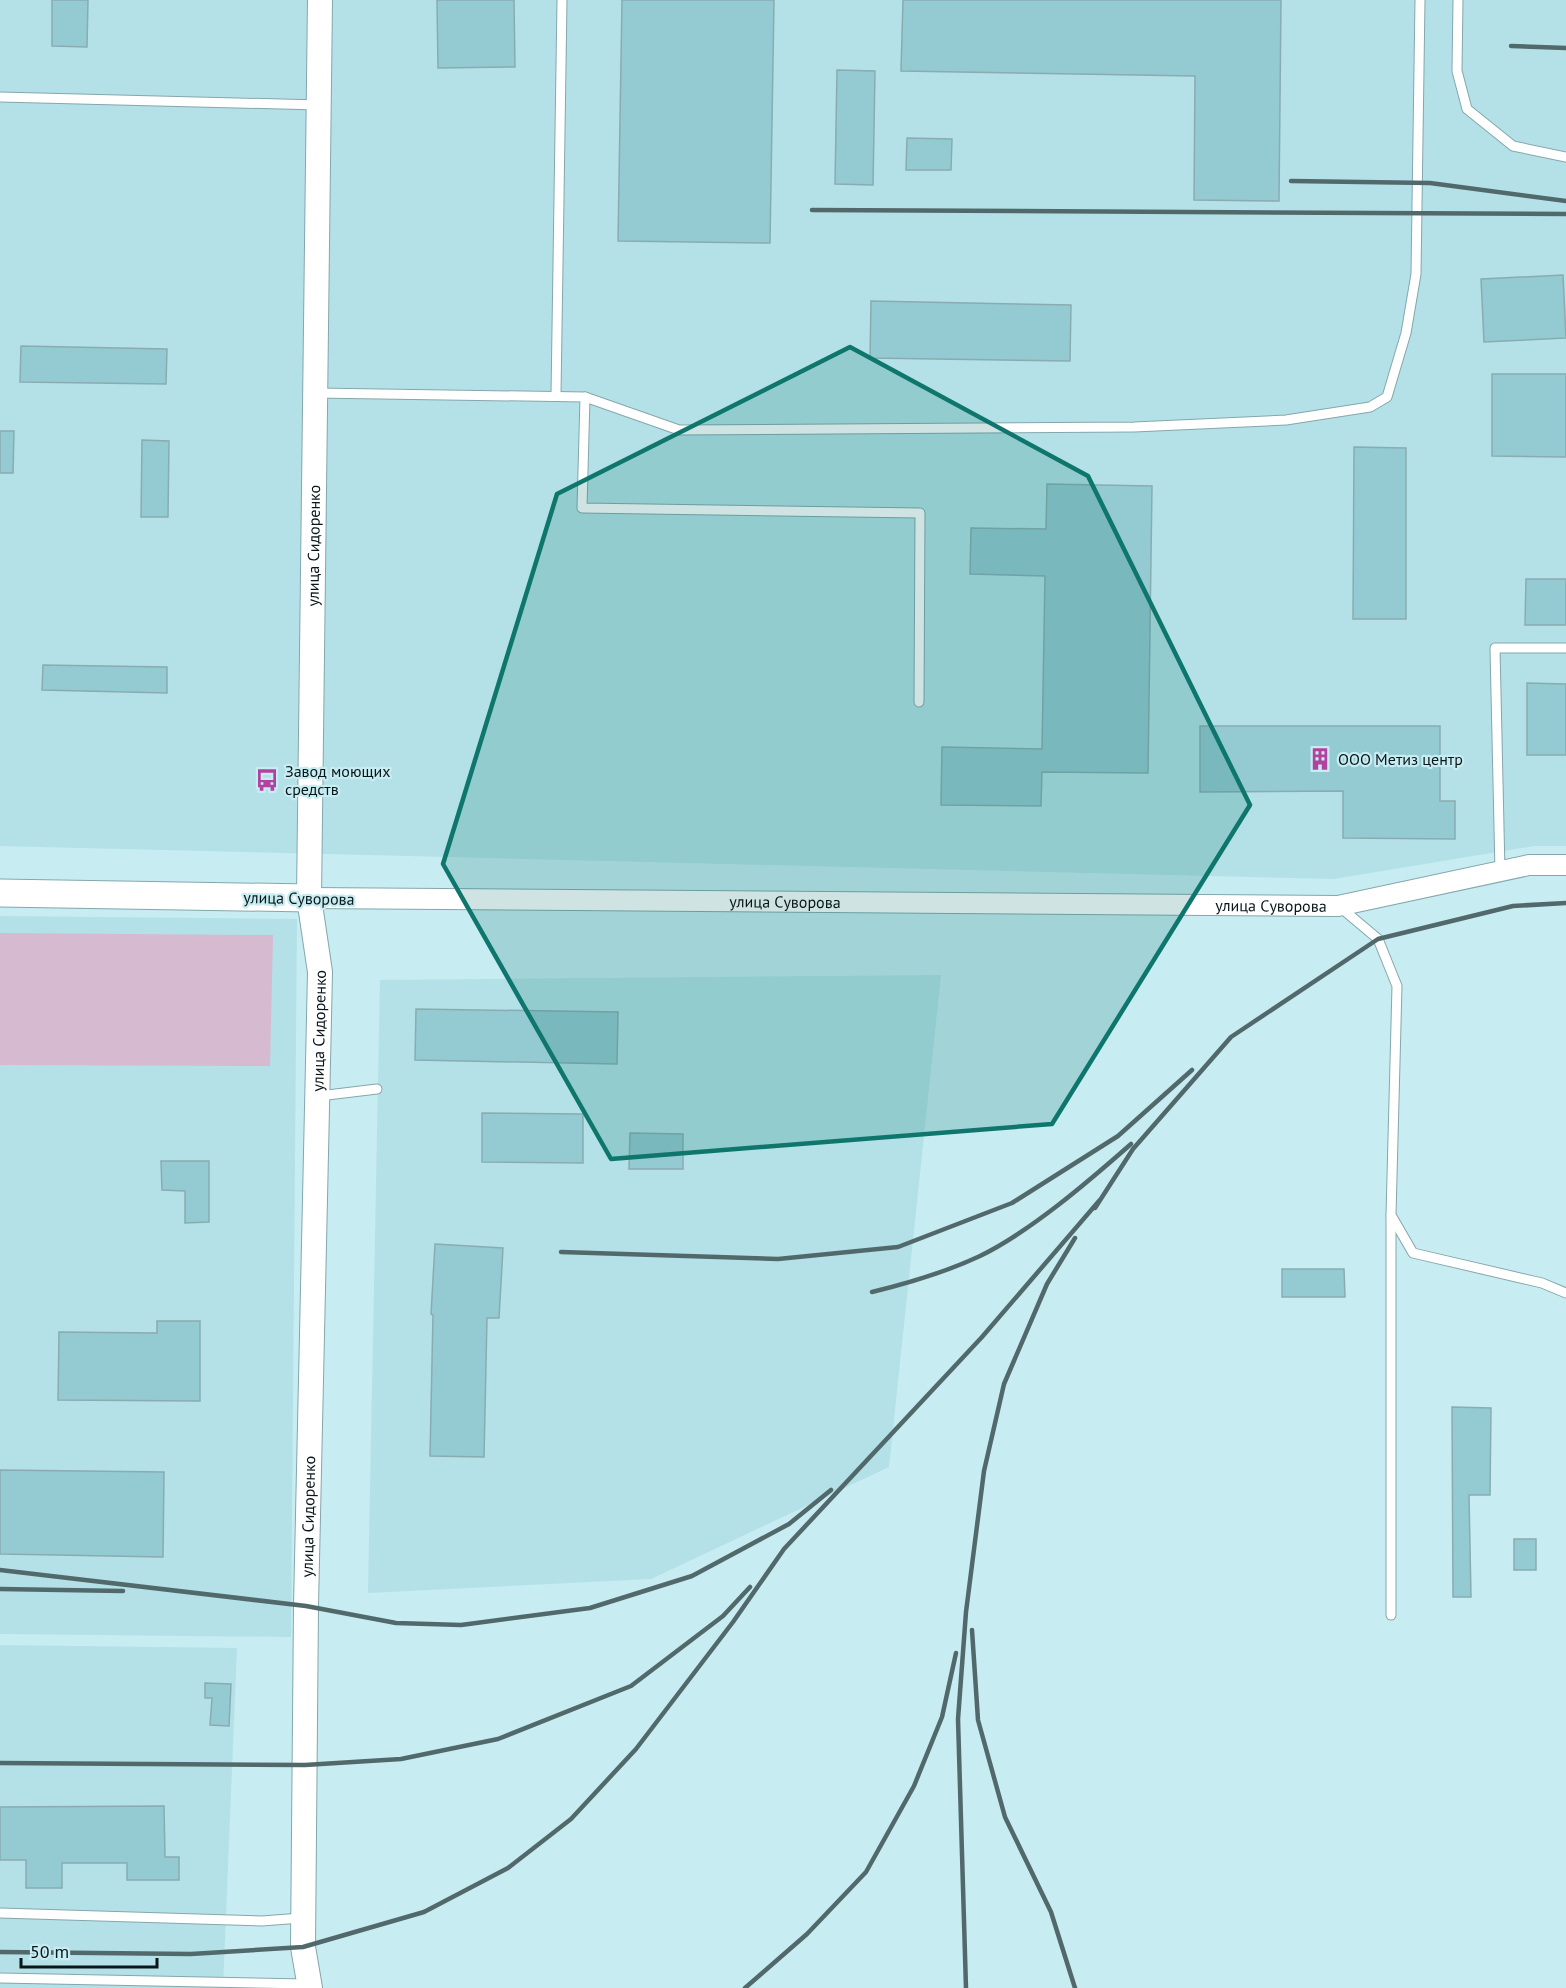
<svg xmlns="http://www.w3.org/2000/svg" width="1566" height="1988" font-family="'PT Sans',sans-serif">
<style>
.built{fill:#b3e1e7}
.green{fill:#d6bacf}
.building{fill:#94cad2;stroke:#89acb1;stroke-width:1.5}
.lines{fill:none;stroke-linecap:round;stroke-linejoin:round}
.service-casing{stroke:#84a7ac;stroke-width:11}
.minor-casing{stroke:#84a7ac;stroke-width:22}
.tertiary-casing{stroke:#84a7ac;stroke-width:26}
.secondary-casing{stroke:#84a7ac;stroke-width:29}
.service{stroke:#fff;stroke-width:9}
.minor{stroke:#fff;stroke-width:20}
.tertiary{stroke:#fff;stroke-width:24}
.secondary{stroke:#fff;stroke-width:27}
.rail{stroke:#52696c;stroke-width:4.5}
.marked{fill:#0f766e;fill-opacity:0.2;stroke:#0f766e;stroke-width:4.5;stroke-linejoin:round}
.labels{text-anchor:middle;stroke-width:4.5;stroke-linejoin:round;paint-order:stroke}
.street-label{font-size:16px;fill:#091719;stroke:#c7ecf2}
.poi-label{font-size:16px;fill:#091719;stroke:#c7ecf2;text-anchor:start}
</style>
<rect width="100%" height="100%" fill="#c7ecf2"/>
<!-- built -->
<g class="built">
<path d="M0,0H1566V846H1534L1334,879L0,846Z"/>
<path d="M0,916L297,919L291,1637L0,1634Z"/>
<path d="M941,975L889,1467L651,1579L368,1593L380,980Z"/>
<path d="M0,1645L237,1648L223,1988H0Z"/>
</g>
<!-- green -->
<path class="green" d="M0,933L273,935L270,1066L0,1065Z"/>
<!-- building -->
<g class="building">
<path d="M52,0H88L87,47L52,46Z"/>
<path d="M437,0H514L515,67L438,68Z"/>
<path d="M622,0H774L770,243L618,241Z"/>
<path d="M903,0H1281L1279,201L1194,200L1195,76L901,71Z"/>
<path d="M837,70L875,71L873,185L835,184Z"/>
<path d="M907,138L952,139L951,170H906Z"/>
<path d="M1563,275L1566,338L1484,342L1481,279Z"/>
<path d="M871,301L1071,305L1070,361L870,358Z"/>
<path d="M21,346L167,349L166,384L20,382Z"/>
<path d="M1492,374H1566V457L1492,456Z"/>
<path d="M0,431H14L13,473H0Z"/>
<path d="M142,440L169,441L168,517H141Z"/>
<path d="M1354,447L1406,448V619H1353Z"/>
<path d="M1047,484L1152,486L1148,773L1042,772L1041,806L941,805L942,747L1042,749L1045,576L970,574L971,528L1046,529Z"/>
<path d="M1526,579H1566V625H1525Z"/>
<path d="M43,665L167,667V693L42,690Z"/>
<path d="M1527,683L1566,684V755H1527Z"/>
<path d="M1200,726H1440V801H1455V839L1343,838V791L1200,792Z"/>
<path d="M416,1009L618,1012L617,1064L415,1060Z"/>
<path d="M482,1113L583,1114V1163L482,1162Z"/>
<path d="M630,1133L683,1134V1169H629Z"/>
<path d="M161,1161H209V1222L185,1223V1191L162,1190Z"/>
<path d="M435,1244L503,1248L499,1318H487L484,1457L430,1456L433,1315L431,1314Z"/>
<path d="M1282,1269H1344L1345,1297H1282Z"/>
<path d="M157,1321H200V1401L58,1400L59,1332L157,1333Z"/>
<path d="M1452,1407L1491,1408L1490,1495H1469L1471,1597H1453Z"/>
<path d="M0,1470L164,1472L163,1557L0,1554Z"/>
<rect x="1514" y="1539" width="22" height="31"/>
<path d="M205,1683L231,1684L229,1726L210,1725L212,1698H205Z"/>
<path d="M164,1806L165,1857H179V1880H127V1863H62V1888H26V1860H0V1807Z"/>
</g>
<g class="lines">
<!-- service casing -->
<g class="service-casing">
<g id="service">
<path d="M1458,0L1457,71L1467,109L1513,146L1566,157"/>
<path d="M0,97L319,105"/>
<path d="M316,393L585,397L582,508L920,513L919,702"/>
<path d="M556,395L562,0"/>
<path d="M585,397L679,430L1134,427L1286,420L1370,407L1387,397L1406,333L1416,274L1420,0"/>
<path d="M1500,872L1495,648H1566"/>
<path d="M1340,907L1378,939L1397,986L1391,1215L1413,1253L1542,1283L1566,1293"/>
<path d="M319,1096L377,1089"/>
<path d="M1391,1216V1615"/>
<path d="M0,1913L262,1921L301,1918"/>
<path d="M0,1978L307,1984"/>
</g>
</g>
<!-- minor casing -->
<g class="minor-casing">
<g id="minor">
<path id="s1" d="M309,898L1338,906L1529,865H1566"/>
</g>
</g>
<!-- tertiary casing -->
<g class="tertiary-casing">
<g id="tertiary">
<path id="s2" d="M310,1988L303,1947L306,1606L320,972L309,898L320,0"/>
</g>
</g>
<!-- secondary casing -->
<g class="secondary-casing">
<path id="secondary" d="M0,893L309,898"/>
</g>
<!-- service -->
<use href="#service" class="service"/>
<!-- minor -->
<use href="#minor" class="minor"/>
<!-- tertiary -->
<use href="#tertiary" class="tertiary"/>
<!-- secondary -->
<use href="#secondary" class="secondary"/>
<!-- rail -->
<g class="rail">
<path d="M1511,46L1566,48"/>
<path d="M1291,181L1430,183L1566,201"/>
<path d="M812,210L1566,214"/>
<path d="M1095,1208L1133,1149L1231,1037L1378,939L1513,906L1566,903"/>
<path d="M561,1252L778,1259L898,1247L1012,1203L1118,1136L1192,1070"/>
<path d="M872,1292C909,1283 946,1272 980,1256C1031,1231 1089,1181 1131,1144"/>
<path d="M0,1570L306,1606L396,1623L461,1625L590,1608L692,1576L789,1524L831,1490"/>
<path d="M0,1589L123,1591"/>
<path d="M972,1630L978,1720L1005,1817L1051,1912L1075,1988"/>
<path d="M0,1763L305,1765L401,1759L498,1739L631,1686L723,1616L750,1587"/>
<path d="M0,1952L191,1954L303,1947L424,1912L508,1868L571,1819L636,1749L733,1622L784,1549L982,1337L1099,1201"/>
<path d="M745,1988L807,1934L866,1872L914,1786L942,1717L956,1653"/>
<path d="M966,1988L958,1719L966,1612L984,1471L1004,1384L1047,1284L1075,1238"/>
</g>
</g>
<!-- marked area -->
<path class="marked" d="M850,347L1088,476L1250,805L1052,1124L611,1159L443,864L557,494Z"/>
<!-- icons -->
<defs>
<g id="building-bare" transform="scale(1.8)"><path d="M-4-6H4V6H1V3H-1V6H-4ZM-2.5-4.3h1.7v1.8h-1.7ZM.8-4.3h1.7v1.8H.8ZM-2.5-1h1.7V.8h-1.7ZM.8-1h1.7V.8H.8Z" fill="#b2429f" stroke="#c7ecf2" stroke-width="2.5" paint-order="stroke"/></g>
<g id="bus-bare" transform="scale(1.8)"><path d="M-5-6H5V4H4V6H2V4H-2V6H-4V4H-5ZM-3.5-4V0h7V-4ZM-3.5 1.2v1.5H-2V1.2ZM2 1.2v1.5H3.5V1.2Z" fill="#b2429f" stroke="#c7ecf2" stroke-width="2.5" paint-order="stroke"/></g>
</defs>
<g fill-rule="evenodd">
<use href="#building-bare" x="1320" y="759"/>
<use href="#bus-bare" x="267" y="780"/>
</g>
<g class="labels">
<!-- street labels -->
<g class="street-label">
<text dy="6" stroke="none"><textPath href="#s2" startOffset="1444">улица Сидоренко</textPath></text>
<text transform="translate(299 898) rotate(1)" y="6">улица Суворова</text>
<text dy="6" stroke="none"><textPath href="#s1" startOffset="476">улица Суворова</textPath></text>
<text dy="6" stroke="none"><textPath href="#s1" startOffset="962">улица Суворова</textPath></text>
<text dy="6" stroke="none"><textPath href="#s2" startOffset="958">улица Сидоренко</textPath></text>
<text dy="6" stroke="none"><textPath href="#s2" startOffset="472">улица Сидоренко</textPath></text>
</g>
<!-- poi labels -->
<g class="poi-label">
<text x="1338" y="765">ООО Метиз центр</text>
<text x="285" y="777">Завод моющих<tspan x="285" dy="18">средств</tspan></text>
</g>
</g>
<!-- scale -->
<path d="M21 1958v9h136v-9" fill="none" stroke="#091719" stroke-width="3"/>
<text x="30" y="1958" font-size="18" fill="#091719" stroke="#c7ecf2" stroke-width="4.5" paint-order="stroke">50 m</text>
</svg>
